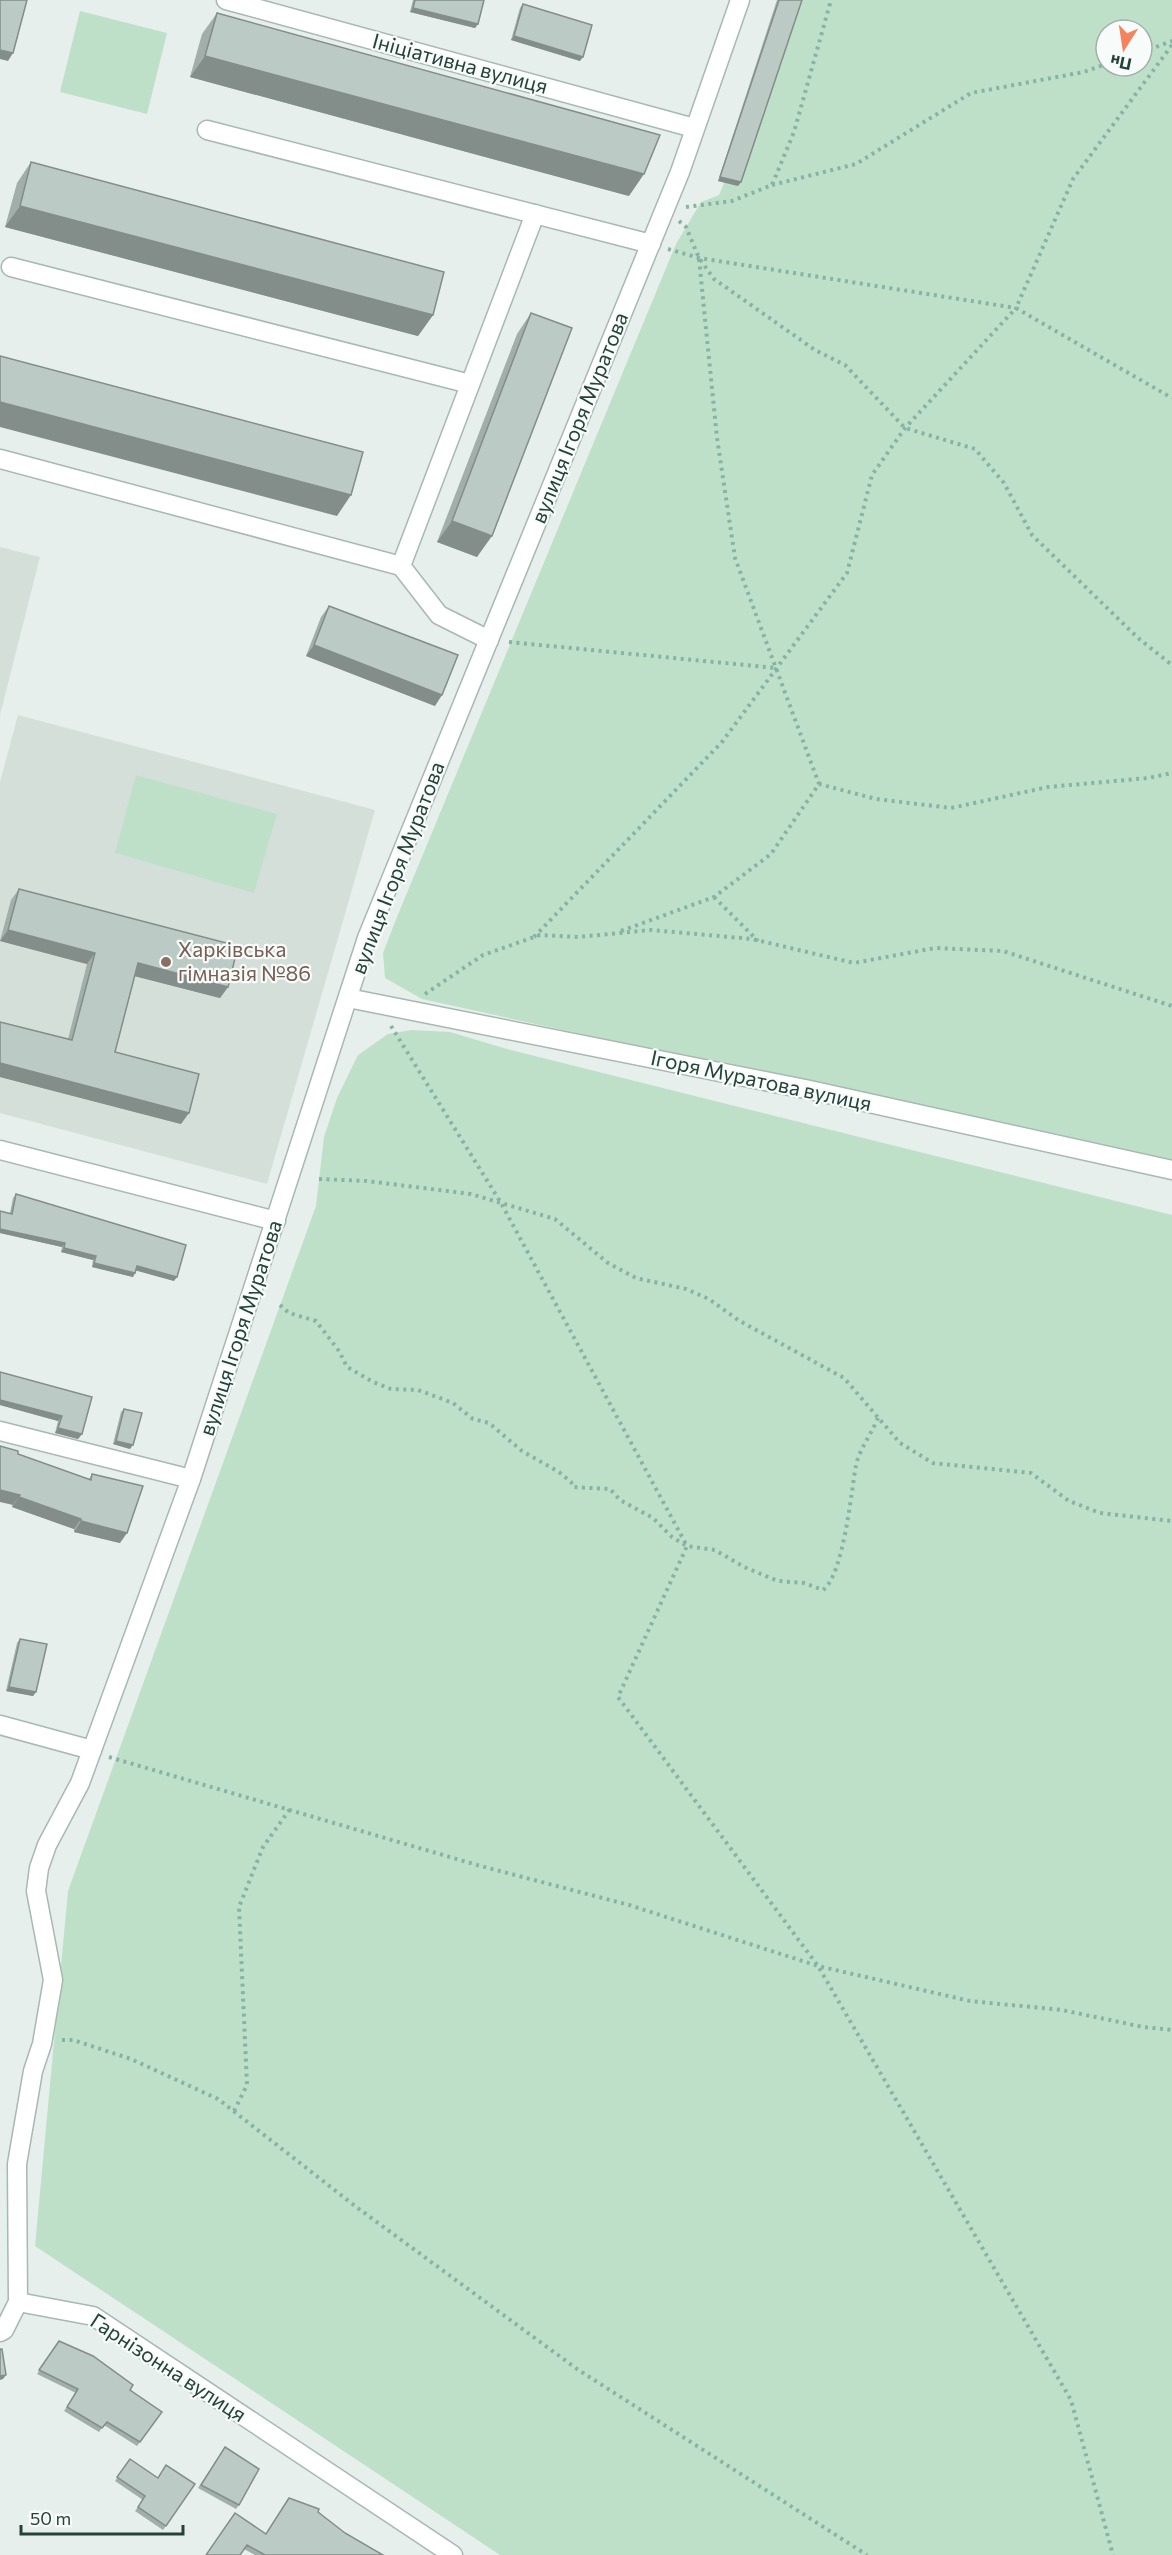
<svg xmlns="http://www.w3.org/2000/svg" width="1172" height="2555" font-family="Commissioner,sans-serif">
<style>
.built{fill:#d4dfda}
.green{fill:#bfe0c8;fill-rule:evenodd}
.lines{fill:none;stroke-linecap:round;stroke-linejoin:round}
.minor-casing{stroke:#a8b8b2;stroke-width:21}
.path{stroke:#86b3a5;stroke-width:4;stroke-dasharray:3 4.5;stroke-linecap:butt}
.minor{stroke:#fff;stroke-width:18}
.wall{fill:#a1aea9}
.shaded-wall{fill:#838d89}
.building{fill:#bbcac4;stroke:#838d89;stroke-width:1.5}
.education-dot{fill:#8d6e63;stroke:#f7fbf9;stroke-width:2}
.labels{text-anchor:middle;stroke-width:4.5;stroke-linejoin:round;paint-order:stroke}
.street-label{font-size:21px;fill:#24423a;stroke:#f7fbf9}
.education-label{font-size:21px;fill:#785e54;stroke:#f7fbf9;text-anchor:start}
</style>
<rect width="100%" height="100%" fill="#e6efeb"/>
<!-- built -->
<g class="built">
<path d="M0,547L40,557L0,715Z"/>
<path d="M18,715L375,810L267,1184L0,1113V782Z"/>
</g>
<!-- green -->
<g class="green">
<path d="M800,0H1172V1164L422,999L385,978L383,953L397,917L676,244L701,202L719,195ZM1106,30H1142V66H1106Z"/>
<path d="M80,11L167,33L147,114L60,92Z"/>
<path d="M136,775L277,814L254,893L115,853Z"/>
<path d="M412,1030L450,1032L507,1049L1172,1215V2555H500L35,2246L68,1891L316,1206L324,1137L337,1098L358,1055L388,1034Z"/>
</g>
<g class="lines">
<!-- minor casing -->
<g class="minor-casing">
<g id="minor">
<path d="M226,0L694,128"/>
<path d="M207,130L651,244"/>
<path d="M11,267L470,384"/>
<path d="M0,459L401,566"/>
<path d="M489,640L439,615L401,566L535,214"/>
<path d="M348,998L810,1090L1172,1170"/>
<path d="M0,1150L276,1221"/>
<path d="M0,1431L191,1479"/>
<path d="M0,1725L92,1750"/>
<path d="M18,2302L93,2316L453,2555"/>
<path d="M0,2332L4,2330L18,2302L17,2164L33,2071L42,2044L53,1980L36,1891L39,1868L47,1845L80,1783L191,1479L367,938L680,172L740,0"/>
</g>
</g>
<!-- path -->
<g class="path">
<path d="M1172,45L1073,179L1016,308L1172,398"/>
<path d="M1142,52L1172,41"/>
<path d="M772,185L856,164L971,93L1084,72L1106,64"/>
<path d="M686,207L732,201L772,185L794,132L831,0"/>
<path d="M679,221L686,227L699,258L714,279L815,350L845,365L905,428L975,449L1004,483L1032,535L1138,638L1172,665"/>
<path d="M668,249L699,258L1016,308"/>
<path d="M699,259L717,438L735,558L819,784"/>
<path d="M509,642L776,668"/>
<path d="M714,897L758,941"/>
<path d="M621,931L714,897L771,854L819,784L876,799L951,808L1048,787L1148,778L1172,773"/>
<path d="M534,937L722,742L847,573L872,475L905,428L1016,308"/>
<path d="M425,994L483,955L540,935L578,937L651,930L752,939L854,963L935,948L1003,951L1172,1006"/>
<path d="M391,1026L501,1203L687,1546L618,1697L818,1966L1071,2400L1113,2555"/>
<path d="M319,1179L367,1181L471,1194L555,1219L608,1263L636,1278L686,1289L709,1299L738,1320L844,1378L900,1443L933,1463L1031,1473L1069,1501L1100,1513L1172,1521"/>
<path d="M280,1305L289,1313L316,1321L339,1351L347,1367L373,1382L391,1389L418,1390L453,1403L473,1419L489,1423L522,1451L559,1472L571,1482L573,1487L610,1489L620,1500L653,1518L672,1537L687,1546L715,1550L744,1567L778,1581L804,1583L823,1590C844,1574 851,1492 856,1465C860,1448 872,1433 878,1418"/>
<path d="M109,1757L477,1865L629,1905L818,1966L970,2001L1062,2010L1143,2027L1172,2030"/>
<path d="M62,2040H73L131,2059L218,2099L355,2206L577,2369L867,2555"/>
<path d="M234,2111L247,2085L239,1907L263,1847L290,1809"/>
</g>
<!-- minor -->
<use href="#minor" class="minor"/>
</g>
<!-- wall -->
<g class="wall">
<path d="M413,0H484L478,24L475,28L410,12Z"/>
<path d="M777,0H802L741,182L738,186L718,181Z"/>
<path d="M523,4L580,61L511,40L520,8Z"/>
<path d="M217,13L629,196L190,77L202,34Z"/>
<path d="M31,162L433,315L418,336L5,227L17,183Z"/>
<path d="M531,313L477,557L437,542L517,334Z"/>
<path d="M329,606L435,706L306,656L321,617Z"/>
<path d="M19,889L228,987L220,998L135,976L115,1052L181,1124L0,1077V1022L68,1039L87,964L0,941L11,900Z"/>
<path d="M16,1194L174,1281L136,1270L133,1277L92,1267L93,1260L61,1252L62,1247L0,1233V1211L10,1213L13,1198Z"/>
<path d="M92,1397L82,1434L78,1439L55,1433L58,1421L0,1405Z"/>
<path d="M124,1409L130,1449L113,1444L121,1412Z"/>
<path d="M18,1454L89,1479L92,1474L120,1543L74,1532V1529L12,1507Z"/>
<path d="M20,1639L36,1692L33,1696L6,1691L17,1643Z"/>
<path d="M59,2341L162,2412L137,2446L104,2425L99,2432L64,2411L76,2393L37,2374Z"/>
<path d="M225,2447L239,2505L236,2509L198,2488Z"/>
<path d="M130,2459L158,2478L195,2484L163,2530L135,2511L143,2500L115,2481Z"/>
<path d="M318,2512L345,2533L383,2555H255L244,2549L206,2555L266,2534Z"/>
</g>
<!-- shaded-wall -->
<g class="shaded-wall">
<path d="M413,8L478,24L475,28L410,12Z"/>
<path d="M514,36L583,57L580,61L511,40Z"/>
<path d="M0,50L13,53L8,61L0,59Z"/>
<path d="M205,56L644,174L629,196L190,77Z"/>
<path d="M720,177L741,182L738,186L718,181Z"/>
<path d="M20,206L433,315L418,336L5,227Z"/>
<path d="M0,402L351,495L337,516L0,427Z"/>
<path d="M452,521L492,536L477,557L437,542Z"/>
<path d="M314,645L442,695L435,706L306,656Z"/>
<path d="M8,930L95,953L87,964L0,941Z"/>
<path d="M138,963L228,987L220,998L130,975Z"/>
<path d="M0,1063L189,1113L181,1124L0,1077Z"/>
<path d="M0,1229L65,1243L62,1247L0,1233Z"/>
<path d="M64,1248L96,1256L93,1260L61,1252Z"/>
<path d="M94,1263L135,1273L133,1277L92,1267Z"/>
<path d="M137,1266L177,1277L174,1281L134,1270Z"/>
<path d="M0,1400L62,1416L58,1421L0,1405Z"/>
<path d="M58,1428L82,1434L78,1439L55,1433Z"/>
<path d="M116,1441L133,1445L130,1449L113,1444Z"/>
<path d="M0,1490L20,1495L13,1505L0,1502Z"/>
<path d="M19,1497L81,1519L74,1529L12,1507Z"/>
<path d="M81,1521L127,1533L120,1543L74,1532Z"/>
<path d="M9,1687L36,1692L33,1696L6,1691Z"/>
<path d="M6,2375L3,2379L0,2380V2376Z"/>
</g>
<!-- building -->
<g class="building">
<path d="M0,0H27L13,53L0,50Z"/>
<path d="M415,0H484L478,24L413,8Z"/>
<path d="M779,0H802L741,182L720,177Z"/>
<path d="M523,4L592,25L583,57L514,36Z"/>
<path d="M217,13L660,135L644,174L205,56Z"/>
<path d="M31,162L444,272L433,315L20,206Z"/>
<path d="M531,313L572,328L492,536L452,521Z"/>
<path d="M0,356L363,452L351,495L0,402Z"/>
<path d="M329,606L458,655L442,695L314,645Z"/>
<path d="M19,889L238,946L228,987L138,963L115,1052L199,1074L189,1113L0,1063V1022L72,1040L95,953L8,930Z"/>
<path d="M16,1194L186,1245L177,1277L137,1266L135,1273L94,1263L96,1256L64,1248L65,1243L0,1229V1211L12,1214Z"/>
<path d="M0,1372L92,1397L82,1434L58,1428L62,1416L0,1400Z"/>
<path d="M124,1409L142,1413L133,1445L116,1441Z"/>
<path d="M0,1446L18,1451V1454L91,1480L92,1474L143,1486L127,1533L81,1521V1519L19,1497L20,1495L0,1490Z"/>
<path d="M20,1639L47,1644L36,1692L9,1687Z"/>
<path d="M59,2341L93,2356L133,2385L130,2390L162,2412L140,2442L107,2422L102,2428L67,2407L78,2389L39,2370Z"/>
<path d="M0,2349H2L6,2375L0,2376Z"/>
<path d="M225,2447L259,2469L239,2505L201,2485Z"/>
<path d="M130,2459L158,2478L166,2465L195,2484L166,2526L138,2507L145,2496L117,2477Z"/>
<path d="M289,2498L319,2509L318,2512L345,2533L383,2555H265L247,2545L240,2555H206L235,2513L266,2534Z"/>
</g>
<!-- markers -->
<circle class="education-dot" cx="166" cy="962" r="6"/>
<g class="labels">
<!-- street labels -->
<g class="street-label">
<text transform="translate(460 64) rotate(15)" y="7">Ініціативна вулиця</text>
<text transform="translate(580 418) rotate(-68)" y="7">вулиця Ігоря Муратова</text>
<text transform="translate(398 868) rotate(-69)" y="7">вулиця Ігоря Муратова</text>
<text transform="translate(761 1081) rotate(12)" y="7">Ігоря Муратова вулиця</text>
<text transform="translate(241 1328) rotate(-72)" y="7">вулиця Ігоря Муратова</text>
<text transform="translate(168 2368) rotate(33)" y="7">Гарнізонна вулиця</text>
</g>
<!-- education labels -->
<g class="education-label">
<text x="178" y="957">Харківська<tspan x="178" dy="24">гімназія №86</tspan></text>
</g>
</g>
<!-- north arrow -->
<g transform="translate(1124 48) rotate(192)"><circle r="28" fill="#f7fbf9" stroke="#a3b1ad" stroke-width="1.5"/>
<path d="M0-4.5L10 22L0 15L-10 22Z" fill="#f4845f"/>
<text y="-9" font-size="16" font-weight="bold" text-anchor="middle" fill="#24423a">Пн</text>
</g>
<!-- scale -->
<path d="M21 2525v9h162v-9" fill="none" stroke="#24423a" stroke-width="3"/>
<text x="30" y="2525" font-size="18" fill="#24423a" stroke="#f7fbf9" stroke-width="4.5" paint-order="stroke">50 m</text>
</svg>
